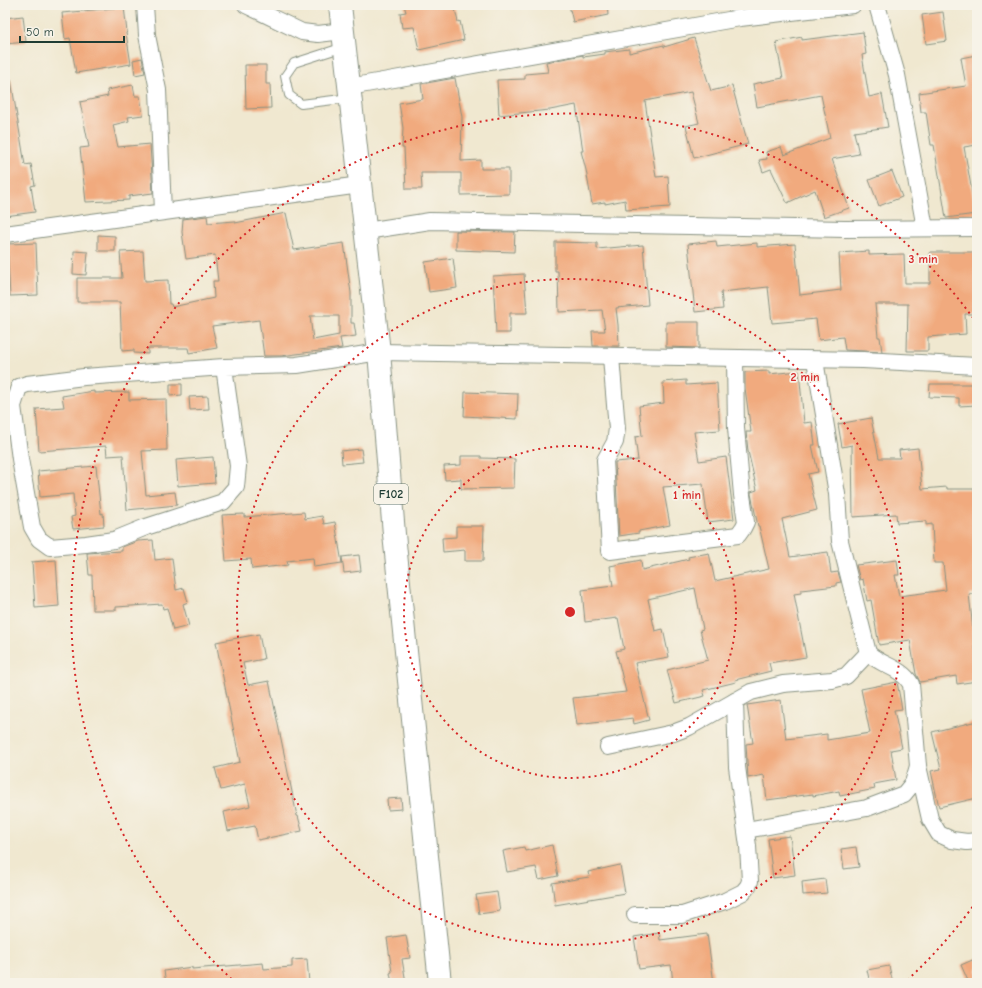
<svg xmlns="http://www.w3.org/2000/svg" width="982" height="988" font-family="'Comic Neue',sans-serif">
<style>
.building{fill:#f1aa7e;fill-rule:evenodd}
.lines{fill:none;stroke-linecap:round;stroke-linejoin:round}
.service-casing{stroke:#889282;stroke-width:10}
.minor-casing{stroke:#889282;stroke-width:18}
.primary-casing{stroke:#889282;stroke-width:24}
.service{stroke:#fff;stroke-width:8}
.minor{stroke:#fff;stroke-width:16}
.primary{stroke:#fff;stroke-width:22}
.ring{fill:none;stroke:#d62828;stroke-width:2;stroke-dasharray:2 4}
.labels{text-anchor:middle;stroke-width:3.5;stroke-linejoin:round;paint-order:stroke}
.shield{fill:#f7f3e8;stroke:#60746a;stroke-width:1}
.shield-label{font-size:12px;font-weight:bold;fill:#1f3d34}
.centre{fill:#d62828;stroke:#f7f3e8;stroke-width:2}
.ring-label{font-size:12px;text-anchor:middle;font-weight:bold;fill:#d62828;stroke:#f7f3e8;stroke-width:3.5;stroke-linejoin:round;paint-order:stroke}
</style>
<rect width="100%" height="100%" fill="#f7f3e8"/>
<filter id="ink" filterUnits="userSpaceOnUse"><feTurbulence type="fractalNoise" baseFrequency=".025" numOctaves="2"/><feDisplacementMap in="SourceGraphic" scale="8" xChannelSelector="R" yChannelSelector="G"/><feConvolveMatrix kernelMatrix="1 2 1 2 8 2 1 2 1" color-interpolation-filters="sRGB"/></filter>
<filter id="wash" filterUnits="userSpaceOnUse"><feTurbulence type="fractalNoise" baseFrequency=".012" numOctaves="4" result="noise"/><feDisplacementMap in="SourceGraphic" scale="16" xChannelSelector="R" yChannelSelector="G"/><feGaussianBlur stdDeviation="0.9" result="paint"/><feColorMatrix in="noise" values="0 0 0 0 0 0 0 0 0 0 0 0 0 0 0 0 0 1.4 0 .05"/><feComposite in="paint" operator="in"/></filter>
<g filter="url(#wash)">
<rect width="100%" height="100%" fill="#f0e8d0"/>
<g id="blocks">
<!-- building -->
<g class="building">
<path d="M404,5H454L458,22L460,21L464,40L419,50L414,27L402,28L400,13L406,12Z"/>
<path d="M569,5H607L608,15L573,22Z"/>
<path d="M124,7L127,32L126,33L131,64L76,73L70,38L65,39L62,13Z"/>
<path d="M943,12L947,41L926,44L922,15Z"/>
<path d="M23,16L26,42L5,44V18Z"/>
<path d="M863,32L866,54L862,55L869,97L882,94L888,127L854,132L859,154L832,159L849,208L824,217L815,190L787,203L771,169L763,172L759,160L767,159L766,152L781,147L784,155L830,138L821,95L757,107L753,84L783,78L776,42L802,37V40Z"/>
<path d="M694,38L711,91L732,86L748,144L694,158L686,126L699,123L691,92L645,101L656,177L668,176L670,207L626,210L625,200L605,204V202L592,204L586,170L581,151H583L576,105L550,110L499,115L497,80L525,79V74L548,72L546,62L583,55V57L605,54V52L629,49V53L664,45V47Z"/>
<path d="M976,55L977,62V145L964,147L976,214L946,218L934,145H931L926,112H921L919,93L966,86L961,58Z"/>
<path d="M142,58L145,73L135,75L133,60Z"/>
<path d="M245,65H266V84H270L271,108L246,109Z"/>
<path d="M455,78L462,117L461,161L481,160V169H509V194L461,195V173H421L422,189H406L404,148H402L403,128L399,103L423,99L421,84Z"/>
<path d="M11,80L25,165L31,164L35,185L31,186L35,212L5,216V81Z"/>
<path d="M133,85L135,96H140L143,115L128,117L129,121L113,125L118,147L150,144L153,193L129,196V200L86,202L80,148L89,147L80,102L108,96L107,90Z"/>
<path d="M892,171L902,197L879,206L869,180Z"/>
<path d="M286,213L294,250L344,243L351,293V323H354L356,336L340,338L342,348L281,356H264L259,320L212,326L217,348L189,353L188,348H148V354L134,353V350L122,351L120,302H77V278H122L120,252L143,251L145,281L168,280L169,304H171L172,307L214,298L213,281H218L215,255L186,259L182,232L183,219L207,216L208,223L235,221V223ZM310,316H339V335L313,340Z"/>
<path d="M456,231L515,232L514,252L456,250Z"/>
<path d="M98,235L115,236V251H98Z"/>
<path d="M716,241L717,247L757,243V247L795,244L800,295L841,290L839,253L869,251V255L904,254L905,283H930V252H977V314H965L966,334L928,337V351H907L908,304H875L878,337H880L882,352L845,350L843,337L819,340L816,319L772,323L768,287L721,292L723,309L695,312L688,244Z"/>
<path d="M555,242L597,243V249L643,245L648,305L616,308L618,325L619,346H593L592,331H605L602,310L559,312L558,271H555Z"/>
<path d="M36,243L38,295L10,296L7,244Z"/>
<path d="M74,251L88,252L86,275L73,274Z"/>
<path d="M453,258L457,288L429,292L425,262Z"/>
<path d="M524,274L527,313H510V333H496L493,276Z"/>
<path d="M666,322H699V348L666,347Z"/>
<path d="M769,371V374L799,371L804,423L812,422L815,445H812L818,472L808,474L817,510L782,519L790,557L828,552L831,573L838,572L841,582L836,583V586L801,590V593L794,594L806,657L769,663L771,671L735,680L736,682L703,690L705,696L676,703L667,670L708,660L700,630L703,629L695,588L648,599L655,631L663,629L669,657L635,663L649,720L634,724L633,718L577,725L573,698L626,692L616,651L624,649L618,618L585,622L582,590L613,586L610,566L641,560L642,570L689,559L688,557L709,553L715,581L769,569L759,526H758L751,494V492L757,490L748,451L746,432H751L745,388V372Z"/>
<path d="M686,380V385L717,383L720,430L694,432L699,461L726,457L734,519L708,522L703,484L663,487L670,525L639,531V533L619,536L615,462L638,460L635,437L642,436L639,406L664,403L663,382Z"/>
<path d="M170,384H182V395L170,396Z"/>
<path d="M930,384H977V405L959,406V398L929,397Z"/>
<path d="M94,391V393L129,392V400L166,399L167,450L142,451L146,495L175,492L177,505L127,510L123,455L107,456L106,446L39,451L36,409L64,407L62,396Z"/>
<path d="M465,392L518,394L517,419L464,416Z"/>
<path d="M208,396L209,409L190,410L189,397Z"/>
<path d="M871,418L879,458H900L899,450L918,448L922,489L947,487V489H977V593L969,594L977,664V681L957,684L956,676L920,682L916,674L910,640L879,645L871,600L867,601L863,579L860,580L856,565L897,560L899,575H895L899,596L946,590L943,563H934L932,524L926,525V521L897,523L896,514L853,517L852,445L842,447L838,424Z"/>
<path d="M361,449L363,462L342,464L341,451Z"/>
<path d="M461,456H481V458L515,459L514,488L461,489V479L445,480L444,466L461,465Z"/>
<path d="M213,457L215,483L178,486L176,460Z"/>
<path d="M96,466L101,514L103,513L104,526L73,529L71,517L75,516L73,494L40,497L38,471Z"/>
<path d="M304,512L305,519L322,516L324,524L335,522L342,563L314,567L313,558L287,561L288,565L252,569L251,559L226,561L222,515L244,514V517Z"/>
<path d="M456,526H484L483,561H465V550L443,552L442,538L456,537Z"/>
<path d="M153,540L155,560L172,558L176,590L184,588L188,602L183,604L189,626L173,630L167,608L163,609L162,604L116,607V610H93L92,575H89L87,553L122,551V547L138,541Z"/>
<path d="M359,555L361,571L344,573L342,557Z"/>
<path d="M56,560L59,606L35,608L32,562Z"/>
<path d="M259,634L264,659L243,663L248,685L269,681L297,816H298L302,831L258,840L255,826L228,831L224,812L250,806L245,784L221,790L215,768L240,762L216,642Z"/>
<path d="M897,682L902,709L894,710L902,748L891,750L896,780L874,784L875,789L840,796L839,791L813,796V794L767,800L764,775L748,778L746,744L753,743L747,705L781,700L786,739L827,734V740L870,733L861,689Z"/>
<path d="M977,721V798L939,807L931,771L941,769L932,732Z"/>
<path d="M401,798L402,809L388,810L387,799Z"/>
<path d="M790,836L795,875L773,878L768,839Z"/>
<path d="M552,845L558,876L539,880L536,867L507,872L503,851L524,847L525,851Z"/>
<path d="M856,847L859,867L844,869L841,849Z"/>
<path d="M620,865L625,893L555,905L552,883L589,877L588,872Z"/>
<path d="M825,879L827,893L803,895L802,882Z"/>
<path d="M497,892L500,911L479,914L476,895Z"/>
<path d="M659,933L660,940L707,934L714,983H673L671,965L639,969L634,937Z"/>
<path d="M406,935L410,958L402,959L406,983H392L390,973L392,972L387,938Z"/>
<path d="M977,958V983H969L961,965Z"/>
<path d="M307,959L309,983H166L164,971L192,967V969L263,963L264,969L292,967V960Z"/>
<path d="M889,966L893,983H870L867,970Z"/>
</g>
</g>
</g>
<g filter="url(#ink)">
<use href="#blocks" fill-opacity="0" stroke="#889282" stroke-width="1"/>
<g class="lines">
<!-- service casing -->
<g class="service-casing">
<path id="service" d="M344,47L294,63L285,76L289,95L301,104L350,98"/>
</g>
<!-- minor casing -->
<g class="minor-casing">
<g id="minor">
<path d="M145,5L147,35L158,90L163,212"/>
<path d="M246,5L302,32L318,34L343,31"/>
<path d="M877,5L897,75L925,228"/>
<path d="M349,87L740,18L853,5"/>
<path d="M366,231L430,221L845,229L977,228"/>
<path d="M5,234L360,185"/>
<path d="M611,357L617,429L615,442L605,460L610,551L738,535L743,528L746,522L742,495L736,428L735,359"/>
<path d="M815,360L837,494L840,541L868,653C882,666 901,667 911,684L918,766L930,819L939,834L952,840L967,842L977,841"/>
<path d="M224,367L238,466L236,487L223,502L146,527L114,540L86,544L50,547L39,539L32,527L20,459L13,406L19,387L27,384L84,377L224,367L297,365L379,352L863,360L977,366"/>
<path d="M608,747L673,733L689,727L751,692L783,684L832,680L846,676L868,653"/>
<path d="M746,830L867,808L904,794L913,783L918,766"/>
<path d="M635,915H682L725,901L743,892L748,886L750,881L748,846L737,767L735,701"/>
</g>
</g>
<!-- primary casing -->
<g class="primary-casing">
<path id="primary" d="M340,5L379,352L394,534L440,983"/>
</g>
<!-- service -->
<use href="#service" class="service"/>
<!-- minor -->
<use href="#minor" class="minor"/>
<!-- primary -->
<use href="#primary" class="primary"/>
</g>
</g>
<!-- distance rings -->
<g class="ring">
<circle cx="570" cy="612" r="166"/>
<circle cx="570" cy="612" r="333"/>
<path d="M976 902A499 499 0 0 1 904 983M236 983A499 499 0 1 1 976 322"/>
</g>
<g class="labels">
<!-- shield labels -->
<rect class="shield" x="374" y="484" width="34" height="20" rx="3"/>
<g class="shield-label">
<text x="391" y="498">F102</text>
</g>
</g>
<circle cx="570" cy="612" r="6" class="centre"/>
<g class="ring-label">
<text x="923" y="263">3 min</text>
<text x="805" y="381">2 min</text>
<text x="687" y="499">1 min</text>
</g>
<!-- margin -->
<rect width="982" height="988" fill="none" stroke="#f7f3e8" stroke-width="20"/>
<!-- scale -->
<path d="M20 36v6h104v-6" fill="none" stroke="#1f3d34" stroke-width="2"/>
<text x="26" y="36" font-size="12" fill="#1f3d34" stroke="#f7f3e8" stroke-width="3" paint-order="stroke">50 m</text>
</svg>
